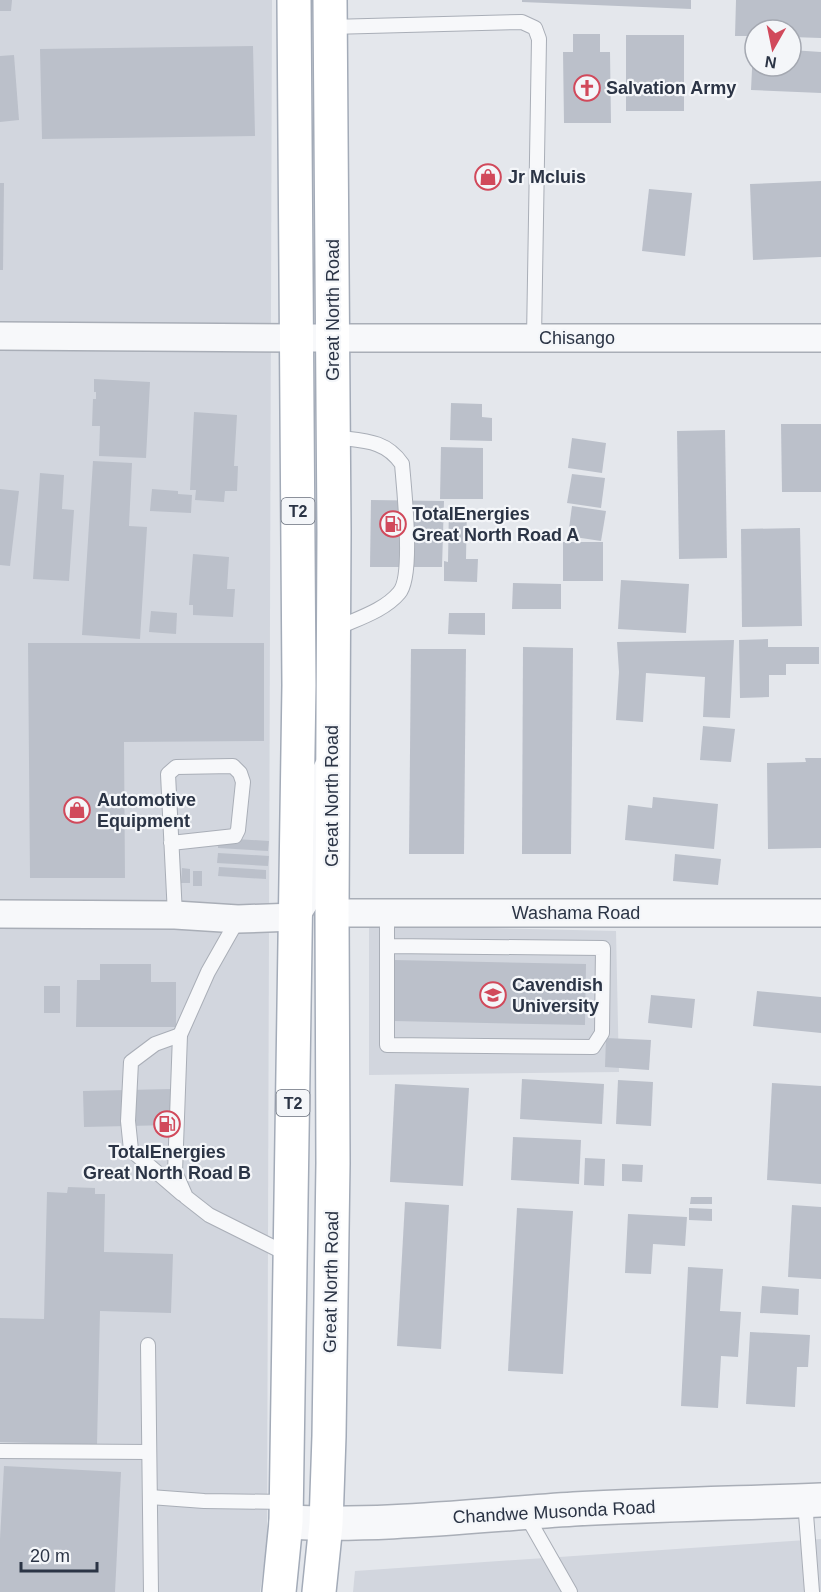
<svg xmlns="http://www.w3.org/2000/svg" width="821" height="1592" font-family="Arial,sans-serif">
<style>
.built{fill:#d2d6de}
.building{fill:#bbc0ca}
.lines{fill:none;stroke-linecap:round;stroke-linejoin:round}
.service-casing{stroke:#a9aeb7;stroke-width:16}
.minor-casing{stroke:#a9aeb7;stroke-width:30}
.tertiary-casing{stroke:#a9aeb7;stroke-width:36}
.primary-casing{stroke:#a3abb8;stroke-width:36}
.service{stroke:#f7f8fa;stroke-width:14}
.minor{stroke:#f7f8fa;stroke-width:27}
.tertiary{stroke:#f7f8fa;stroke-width:33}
.primary{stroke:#fff;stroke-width:33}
.labels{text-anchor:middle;stroke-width:4.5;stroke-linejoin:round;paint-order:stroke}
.shield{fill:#f4f6f9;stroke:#676e7b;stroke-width:1.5}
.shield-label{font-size:16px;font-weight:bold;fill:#2b3445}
.poi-label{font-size:18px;font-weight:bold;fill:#2b3445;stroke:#f4f6f9;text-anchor:start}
.street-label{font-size:18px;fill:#2b3445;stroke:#f4f6f9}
</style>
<rect width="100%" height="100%" fill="#e4e7ec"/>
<!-- built -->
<g class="built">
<path d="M0,0H272L267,1546L260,1592H0Z"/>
<path d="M369,925L616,931L619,1072L369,1075Z"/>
<path d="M821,1539V1592H353L355,1571Z"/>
</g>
<!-- building -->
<g class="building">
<path d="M0,0H12L11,11H0Z"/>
<path d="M522,0H691V9L522,2Z"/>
<path d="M736,0H821V38L791,37V30H755V36H735Z"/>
<path d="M573,34H600V52H610L611,123H564L563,52H573Z"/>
<rect x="626" y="35" width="58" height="76"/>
<path d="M253,46L255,136L42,139L40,49Z"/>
<path d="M753,49H755V66H791V50L821,52V93L751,90Z"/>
<path d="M14,55L19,120L0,122V56Z"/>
<path d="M821,181V257L753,260L750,184Z"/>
<path d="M0,183H4L3,270H0Z"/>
<path d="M649,189L692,193L685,256L642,251Z"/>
<path d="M94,379L150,382L146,458L99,456L100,426H92L93,399H96V392H94Z"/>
<path d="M451,403L482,404V417L492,418V441L450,440Z"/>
<path d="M194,412L237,415L234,466H238L237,491H225L224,502L195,500L196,490H190Z"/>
<path d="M781,424H821V492H782Z"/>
<path d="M725,430L727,558L679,559L677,431Z"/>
<path d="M572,438L606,443L602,473L568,468Z"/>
<path d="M441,447L483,448V499H440Z"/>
<path d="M93,461L132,463L129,526L147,527L140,639L82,635Z"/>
<path d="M40,473L64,475L62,509L74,510L69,581L33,579Z"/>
<path d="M572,474L605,478L601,508L567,503Z"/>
<path d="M0,489L19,491L10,566L0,565Z"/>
<path d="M152,489L178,491V494L192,495L191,513L150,511Z"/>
<path d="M371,500L444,501L442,567H370Z"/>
<path d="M449,506H467L466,559H478L477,582L444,581V561L448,562Z"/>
<path d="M572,506L606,511L601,541L568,536Z"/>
<path d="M800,528L802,626L742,627L741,529Z"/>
<rect x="563" y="542" width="40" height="39"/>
<path d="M193,554L229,557L227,589H235L233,617L193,615V605H189Z"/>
<path d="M621,580L689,584L686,633L618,629Z"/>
<path d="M513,583L561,584V609H512Z"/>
<path d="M151,611L177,613L176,634L149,632Z"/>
<path d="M449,613H485V635L448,634Z"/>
<path d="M768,639V647H819V664H786V675H769V697L740,698L739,640Z"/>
<path d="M734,640L730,718L703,717L705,677L646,673L643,722L616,720L619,672L617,642Z"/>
<path d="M28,643H264V741L124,742L125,878H30Z"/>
<path d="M523,647L573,648L571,854H522Z"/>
<path d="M411,649H466L464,854H409Z"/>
<path d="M703,726L735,729L731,762L700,760Z"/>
<path d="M805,758H821V848L768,849L767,763L806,762Z"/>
<path d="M653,797L718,804L714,849L625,840L628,805L652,808Z"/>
<path d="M218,838L269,841L268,851L218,848Z"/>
<path d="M218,853L269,856L268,866L217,863Z"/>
<path d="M675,854L721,859L718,885L673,881Z"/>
<path d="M219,867L266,870V879L218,876Z"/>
<path d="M182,868L190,869V883H181Z"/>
<rect x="193" y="871" width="9" height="15"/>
<path d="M394,960L586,964L585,1025L393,1021Z"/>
<path d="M100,964H151V982H176V1027H76L77,980H100Z"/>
<rect x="44" y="986" width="16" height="27"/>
<path d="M757,991L821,997V1033L753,1026Z"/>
<path d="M651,995L695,999L692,1028L648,1023Z"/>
<path d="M606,1038L651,1040L649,1070L605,1067Z"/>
<path d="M522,1079L604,1084L602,1124L520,1119Z"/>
<path d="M618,1080L653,1082L651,1126L616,1124Z"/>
<path d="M772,1083L821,1086V1184L767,1180Z"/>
<path d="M395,1084L469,1088L463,1186L390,1182Z"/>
<path d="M172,1089V1125L84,1127L83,1091Z"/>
<path d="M513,1137L581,1140L579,1184L511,1180Z"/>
<path d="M585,1158L605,1159L604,1186L584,1185Z"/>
<path d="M622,1164L643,1165L642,1182L622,1181Z"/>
<path d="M68,1187L95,1188V1194H105L104,1252L173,1254L171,1313L100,1311L97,1445L0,1442V1318L44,1319L47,1192L67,1193Z"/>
<path d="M691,1197H712V1204H690Z"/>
<path d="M405,1202L449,1205L441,1349L397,1346Z"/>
<path d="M792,1205L821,1207V1279L788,1277Z"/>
<path d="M517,1208L573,1211L563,1374L508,1371Z"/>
<path d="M689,1208L712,1209V1221L689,1220Z"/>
<path d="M628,1214L687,1217L685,1246L653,1244L651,1274L625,1273Z"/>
<path d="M688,1267L723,1269L720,1311L741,1312L738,1357L721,1356L718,1408L681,1406Z"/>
<path d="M762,1286L799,1289L798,1315L760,1313Z"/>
<path d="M750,1332L810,1335L808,1367H797L795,1407L746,1404Z"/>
<path d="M4,1466L121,1472L115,1592H0V1539Z"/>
</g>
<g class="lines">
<!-- service casing -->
<g class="service-casing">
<g id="service">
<path d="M330,27L522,22L535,28L539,39L534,338"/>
<path d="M334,437C362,441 385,439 402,464C404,489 414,577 399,593C384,611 356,619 335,629"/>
<path d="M171,843L235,836L238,830L243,782L240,773L233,766L176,767L168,774L175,915"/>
<path d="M387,913V1045L593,1047L602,1033L603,948L387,946"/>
<path d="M238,919L208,972L180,1035L175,1172L186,1197L209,1215L289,1255"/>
<path d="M180,1035L155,1044L131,1062L128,1121L131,1150L182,1194"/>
<path d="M148,1345L151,1592"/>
<path d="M0,1451L149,1452"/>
<path d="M150,1497L204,1501L287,1502"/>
<path d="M805,1501L812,1592"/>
<path d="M525,1513L570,1592"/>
</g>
</g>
<!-- minor casing -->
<g class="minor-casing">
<g id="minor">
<path d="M0,336L296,338H821"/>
<path d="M332,913H821"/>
<path d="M0,914L175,915L238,919L295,917L310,893L316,804L321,782L328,767"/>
</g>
</g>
<!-- tertiary casing -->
<g class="tertiary-casing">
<path id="tertiary" d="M286,1522C382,1527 479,1515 574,1509C656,1505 739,1503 821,1500"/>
</g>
<!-- primary casing -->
<g class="primary-casing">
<g id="primary">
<path d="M279,1592L286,1522L299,685L294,0"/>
<path d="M319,1592L326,1524L329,1436L333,1163L332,913L334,532L330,0"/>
</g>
</g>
<!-- service -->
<use href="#service" class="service"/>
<!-- minor -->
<use href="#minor" class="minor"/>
<!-- tertiary -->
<use href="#tertiary" class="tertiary"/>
<!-- primary -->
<use href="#primary" class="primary"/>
</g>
<!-- icons -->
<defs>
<g id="church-ring" transform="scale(1.35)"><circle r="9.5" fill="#f4f6f9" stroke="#d1495b" stroke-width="1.5"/><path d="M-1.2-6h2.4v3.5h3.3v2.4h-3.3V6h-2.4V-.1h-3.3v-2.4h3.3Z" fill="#d1495b"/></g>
<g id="shop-ring" transform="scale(1.35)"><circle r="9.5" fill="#f4f6f9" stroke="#d1495b" stroke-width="1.5"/><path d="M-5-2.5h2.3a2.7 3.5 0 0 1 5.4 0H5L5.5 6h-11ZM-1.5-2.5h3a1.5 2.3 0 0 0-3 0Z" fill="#d1495b"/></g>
<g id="fuel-ring" transform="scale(1.35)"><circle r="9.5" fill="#f4f6f9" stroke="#d1495b" stroke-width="1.5"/><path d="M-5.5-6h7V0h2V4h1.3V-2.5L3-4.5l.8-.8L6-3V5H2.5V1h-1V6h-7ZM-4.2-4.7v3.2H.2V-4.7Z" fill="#d1495b"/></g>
<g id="university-ring" transform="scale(1.35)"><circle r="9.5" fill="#f4f6f9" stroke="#d1495b" stroke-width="1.5"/><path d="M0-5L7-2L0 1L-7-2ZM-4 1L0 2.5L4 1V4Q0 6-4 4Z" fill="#d1495b"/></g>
</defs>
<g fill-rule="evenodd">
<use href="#church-ring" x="587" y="88"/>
<use href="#shop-ring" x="488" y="177"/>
<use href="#fuel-ring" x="393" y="524"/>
<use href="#shop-ring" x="77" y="810"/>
<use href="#university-ring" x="493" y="995"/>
<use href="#fuel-ring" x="167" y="1124"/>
</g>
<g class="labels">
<!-- shield labels -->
<g class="shield">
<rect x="281.5" y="498" width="33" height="26" rx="4.5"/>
<rect x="276.5" y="1090" width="33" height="26" rx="4.5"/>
</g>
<g class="shield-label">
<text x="298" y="517">T2</text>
<text x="293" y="1109">T2</text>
</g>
<!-- poi labels -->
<g class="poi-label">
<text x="606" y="94">Salvation Army</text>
<text x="508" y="183">Jr Mcluis</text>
<text x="412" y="520">TotalEnergies<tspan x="412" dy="21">Great North Road A</tspan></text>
<text x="97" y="806">Automotive<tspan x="97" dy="21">Equipment</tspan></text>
<text x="512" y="991">Cavendish<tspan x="512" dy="21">University</tspan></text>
<text x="167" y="1158" text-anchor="middle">TotalEnergies<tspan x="167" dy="21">Great North Road B</tspan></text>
</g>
<!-- street labels -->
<g class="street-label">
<text transform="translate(333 310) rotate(-90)" y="6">Great North Road</text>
<text x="577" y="344">Chisango</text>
<text transform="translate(332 796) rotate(-90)" y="6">Great North Road</text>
<text x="576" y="919">Washama Road</text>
<text transform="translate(331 1282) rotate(-89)" y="6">Great North Road</text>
<text transform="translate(554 1512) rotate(-3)" y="6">Chandwe Musonda Road</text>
</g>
</g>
<!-- north arrow -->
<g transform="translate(773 48) rotate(189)"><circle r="28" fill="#f4f6f9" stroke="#a4a8b1" stroke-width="1.5"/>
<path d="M0-4.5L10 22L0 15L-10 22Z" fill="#d1495b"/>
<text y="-9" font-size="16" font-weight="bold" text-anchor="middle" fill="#2b3445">N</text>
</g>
<!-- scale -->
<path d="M21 1562v9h76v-9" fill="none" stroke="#2b3445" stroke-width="3"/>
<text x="30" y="1562" font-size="18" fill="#2b3445" stroke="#f4f6f9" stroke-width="4.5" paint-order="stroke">20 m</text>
</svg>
